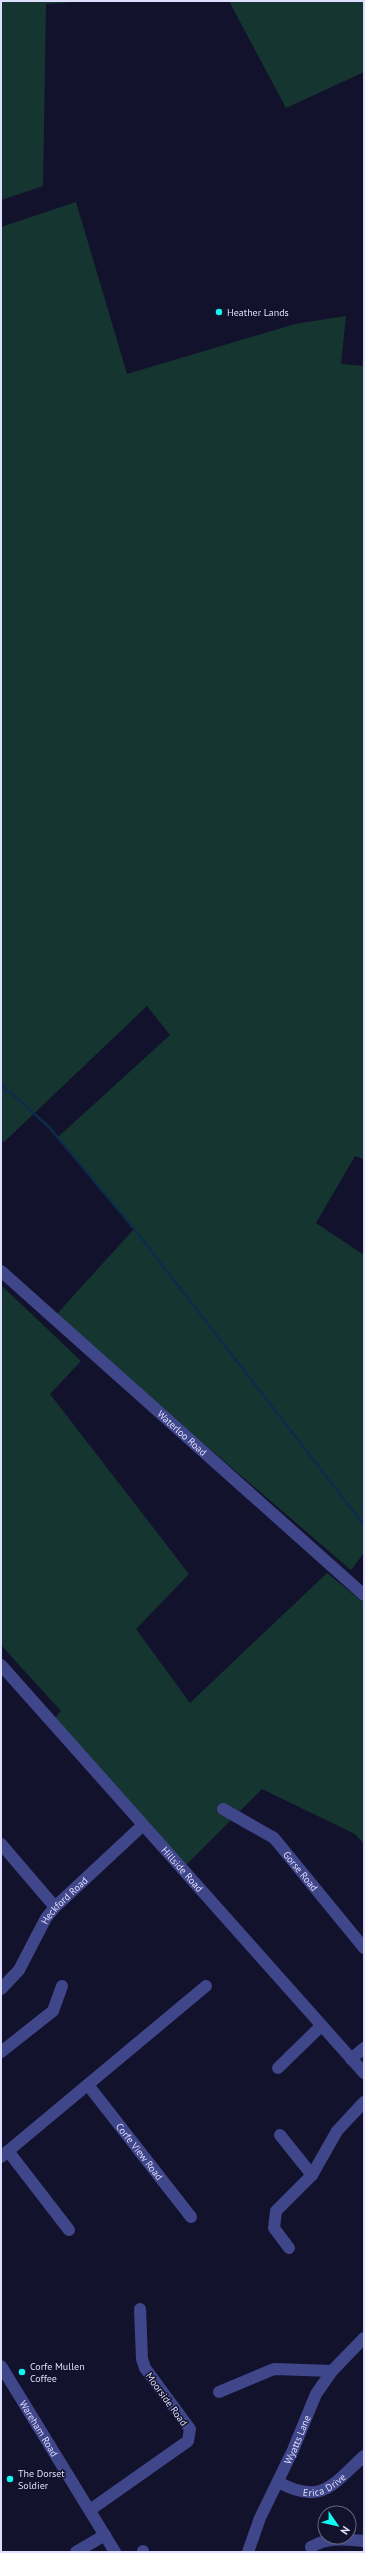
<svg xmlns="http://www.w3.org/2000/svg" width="365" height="2553" font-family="'PT Sans',sans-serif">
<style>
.green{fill:#153630}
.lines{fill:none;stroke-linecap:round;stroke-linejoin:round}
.stream{stroke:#0d2c4b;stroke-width:2.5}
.minor{stroke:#3f468a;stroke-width:12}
.poi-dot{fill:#10f9f0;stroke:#13122c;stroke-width:1.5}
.labels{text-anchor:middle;stroke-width:3;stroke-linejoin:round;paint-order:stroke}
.poi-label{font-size:10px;fill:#dedffe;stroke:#13122c;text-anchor:start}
.street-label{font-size:10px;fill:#dedffe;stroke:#13122c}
</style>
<rect width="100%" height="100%" fill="#13122c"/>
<!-- green -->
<g class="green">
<path d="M1,1H86L46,4L43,186L1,200Z"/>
<path d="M229,1H364V72L286,108Z"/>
<path d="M76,202L127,374L295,324L346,316L341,364L364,366V1159L355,1156L316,1223L364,1255V1553L351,1570L55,1316L134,1229L58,1137L170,1035L147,1006L4,1142L1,1140V227Z"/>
<path d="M1,1285L81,1361L50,1394L189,1574L136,1629L190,1703L327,1573L364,1603V1844L355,1834L262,1789L186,1865L54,1719L61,1711L1,1645Z"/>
</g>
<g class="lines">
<!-- stream -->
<path class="stream" d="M1,1083L5,1086L6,1092H10L49,1127L135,1230L364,1525"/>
<!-- minor -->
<g class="minor">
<path id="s1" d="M1,1271L364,1595"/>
<path id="s2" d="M1,1665L364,2073"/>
<path id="s3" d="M223,1809L274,1838L364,1948"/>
<path d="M1,1844L55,1907"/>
<path id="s4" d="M1,1989L19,1970L46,1918L55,1907L143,1825"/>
<path d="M1,2052L53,2011L62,1986"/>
<path d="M351,2059L364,2048"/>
<path d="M278,2068L321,2026"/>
<path id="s5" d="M88,2085L191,2217"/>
<path d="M280,2135L312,2175"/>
<path d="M8,2151L69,2230"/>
<path d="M1,2157L206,1986"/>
<path d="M289,2248L274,2228L276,2211L312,2175L337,2131L364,2102"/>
<path id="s6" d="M1,2366L115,2552"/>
<path d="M219,2392L274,2369L332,2371"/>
<path id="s7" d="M278,2482C322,2506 333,2484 364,2456"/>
<path d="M90,2510L188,2441L190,2429L145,2368L142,2359L140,2309"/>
<path d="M311,2547C329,2537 344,2539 364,2541"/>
<path d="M143,2551V2552"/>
<path d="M76,2552L105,2535"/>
<path id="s8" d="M248,2552L260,2518L293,2450L316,2394L332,2371L364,2338"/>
</g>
</g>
<!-- markers -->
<g class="poi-dot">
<circle cx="219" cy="312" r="4"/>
<circle cx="22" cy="2372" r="4"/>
<circle cx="10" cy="2479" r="4"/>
</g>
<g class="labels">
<!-- poi labels -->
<g class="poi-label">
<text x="227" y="316">Heather Lands</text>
<text x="30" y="2370">Corfe Mullen<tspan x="30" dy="12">Coffee</tspan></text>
<text x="18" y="2477">The Dorset<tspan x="18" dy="12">Soldier</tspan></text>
</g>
<!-- street labels -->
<g class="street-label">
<text dy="4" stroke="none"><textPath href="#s1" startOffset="243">Waterloo Road</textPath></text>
<text dy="4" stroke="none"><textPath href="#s2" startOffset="273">Hillside Road</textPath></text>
<text dy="4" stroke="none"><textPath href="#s3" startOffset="101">Gorse Road</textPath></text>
<text dy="4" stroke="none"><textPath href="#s4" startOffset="110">Heckford Road</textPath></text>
<text dy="4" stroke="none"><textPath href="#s5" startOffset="84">Corfe View Road</textPath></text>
<text transform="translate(167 2399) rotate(54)" y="4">Moorside Road</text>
<text dy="4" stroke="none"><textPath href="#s6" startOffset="73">Wareham Road</textPath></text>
<text dy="4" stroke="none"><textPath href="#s8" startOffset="123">Wyatts Lane</textPath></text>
<text dy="4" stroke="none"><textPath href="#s7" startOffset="50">Erica Drive</textPath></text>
</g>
</g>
<!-- border -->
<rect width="365" height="2553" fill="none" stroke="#dedffe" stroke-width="4"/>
<!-- north arrow -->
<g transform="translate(337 2525) rotate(124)"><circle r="19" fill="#13122c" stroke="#646480"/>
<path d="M0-3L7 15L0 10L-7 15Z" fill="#10f9f0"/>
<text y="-6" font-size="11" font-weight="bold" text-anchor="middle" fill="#dedffe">N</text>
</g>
</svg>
